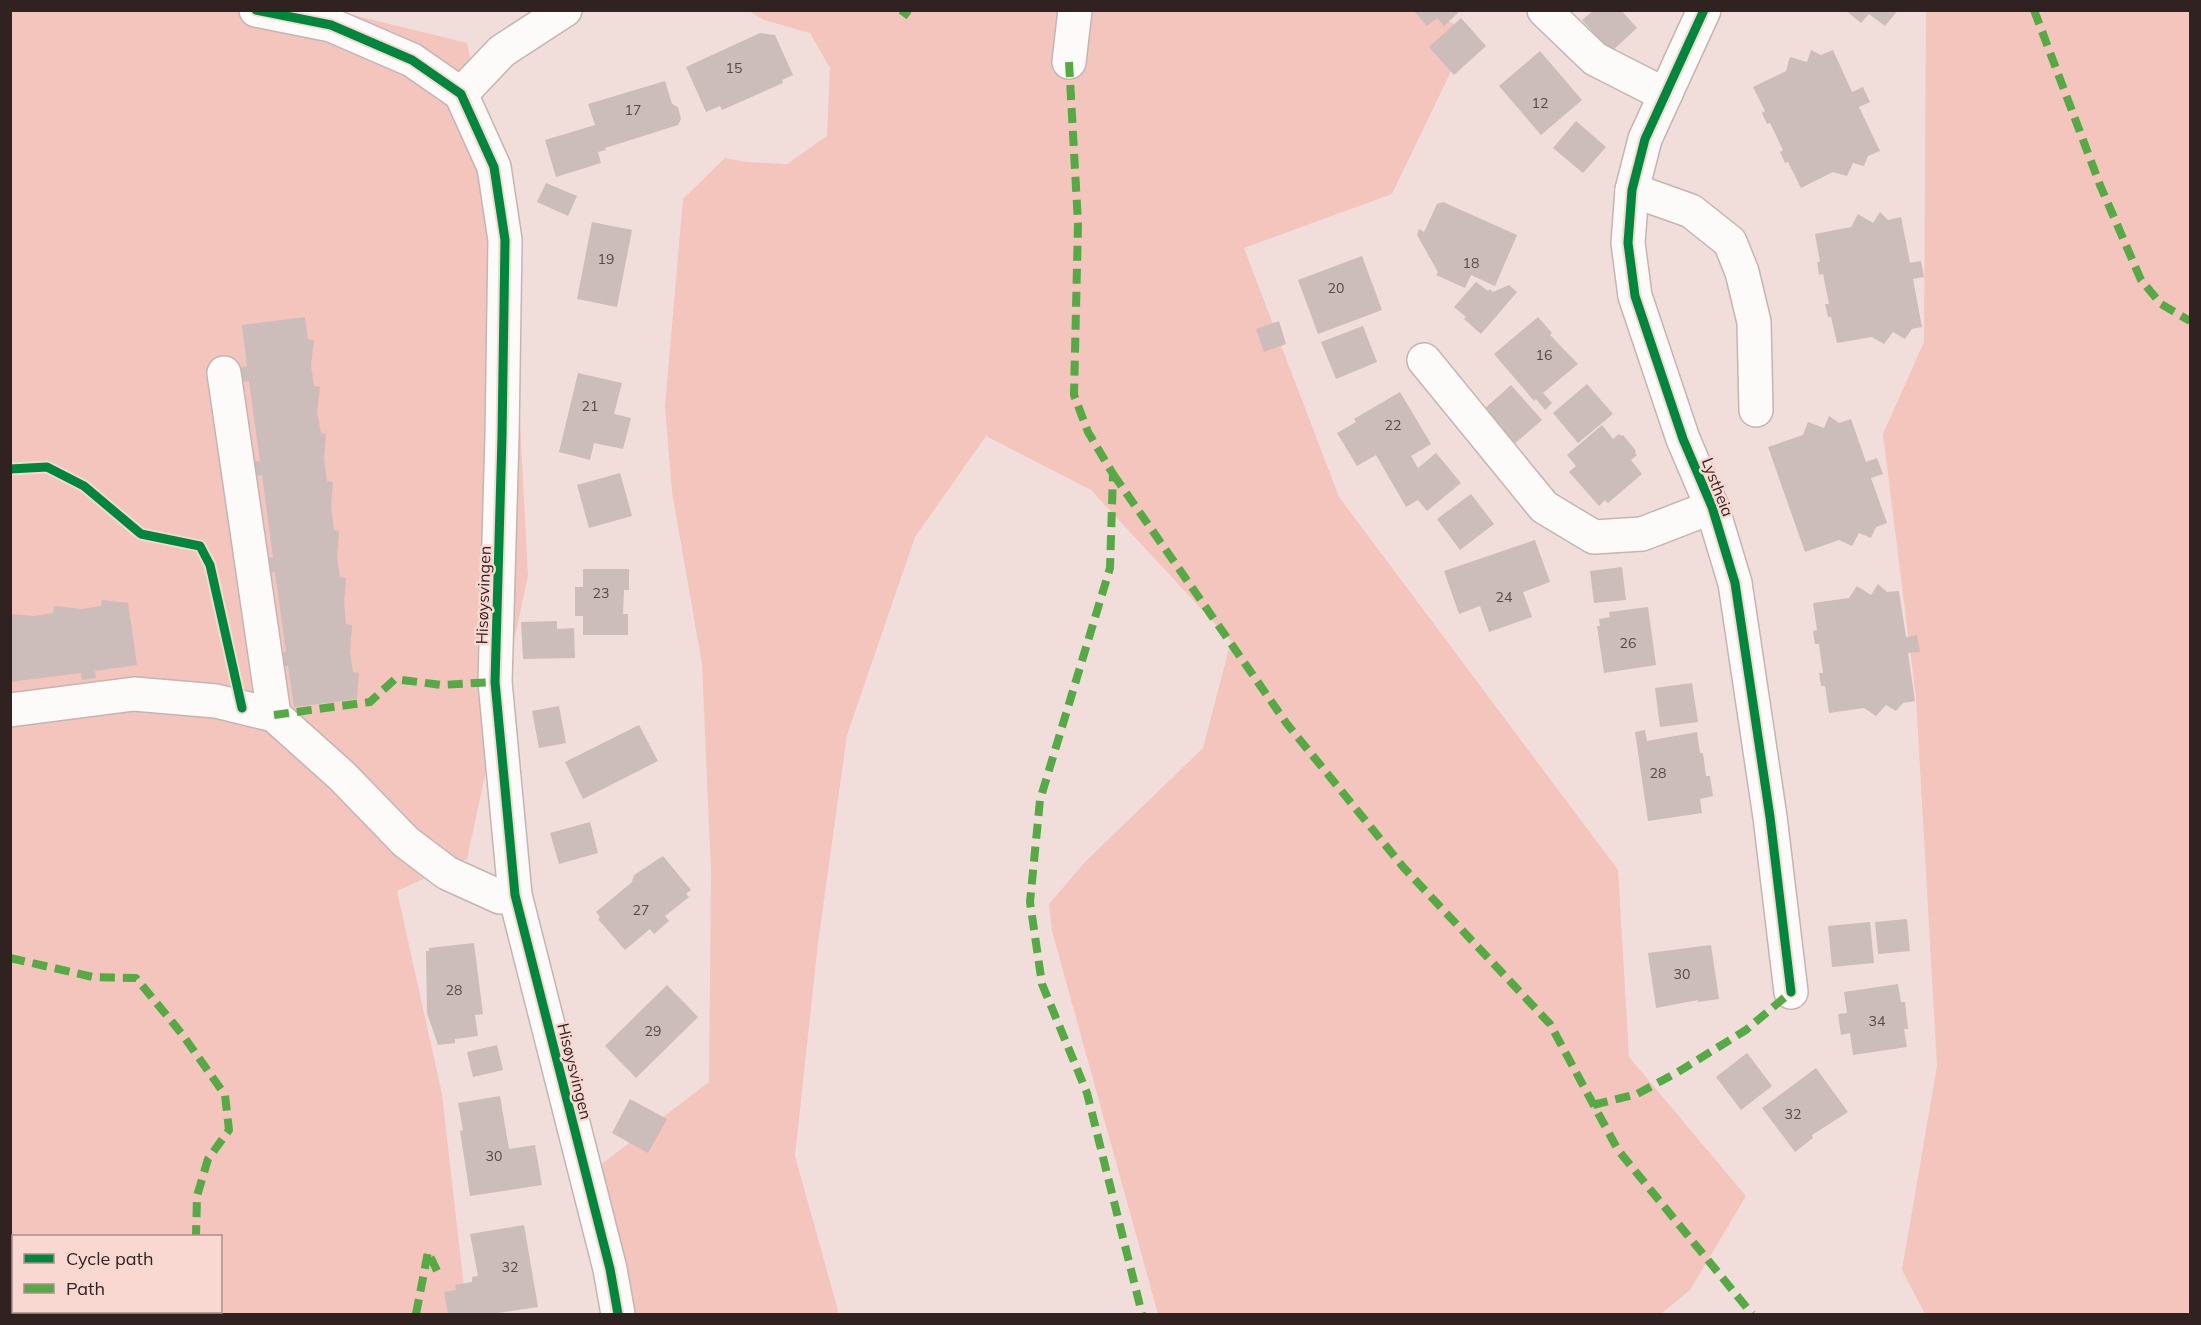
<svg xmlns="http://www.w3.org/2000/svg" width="2201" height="1325" font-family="Mulish,sans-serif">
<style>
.green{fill:#f3c5bc;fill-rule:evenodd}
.building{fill:#ccbcba}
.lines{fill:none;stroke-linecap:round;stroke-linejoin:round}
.minor-casing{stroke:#c3b5b2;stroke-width:36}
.minor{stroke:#fdfafa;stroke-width:33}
.quiet{stroke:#54aa43;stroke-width:8;stroke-dasharray:15 8;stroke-linecap:butt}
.cycleway-casing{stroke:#fad8d2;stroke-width:13}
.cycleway{stroke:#00873e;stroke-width:9}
.labels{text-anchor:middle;stroke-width:5;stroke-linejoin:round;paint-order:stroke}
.number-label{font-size:14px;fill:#564846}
.street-label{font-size:16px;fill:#2f2220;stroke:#fad8d2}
</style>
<rect width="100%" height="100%" fill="#f1dedb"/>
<!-- green -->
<g class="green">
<path d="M1427,10L1470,32L1392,194L1244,248L1339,497L1618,870L1629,1057L1746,1196L1690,1290L1661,1314H1158L1052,931L1049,904L1085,862L1203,748L1231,641L1091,490L986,436L915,537L847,735L818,943L795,1156L839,1314H611L578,1182L709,1082L711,872L702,664L672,492L665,406L683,199L725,158L746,162L787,164L827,136L830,68L810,33L764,20L749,11Z"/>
<path d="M10,11H337L467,43L510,230L528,576L467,859L397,891L442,1094L467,1314H11ZM14,1236H220V1312H14Z"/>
<path d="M1926,11H2190V1314H1925L1902,1270L1937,1066L1916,698L1883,434L1924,342Z"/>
</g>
<!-- building -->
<g class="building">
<path d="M1413,10H1461L1444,26L1437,18L1427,26Z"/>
<path d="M1594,10H1621L1637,28L1611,52L1582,20Z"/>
<path d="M1845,10H1898L1885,26L1869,14L1861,23Z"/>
<path d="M1461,18L1486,46L1454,75L1429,47Z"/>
<path d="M760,33L775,35L793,75L782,80L783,83L722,110L720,106L706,112L686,67Z"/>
<path d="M1811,50L1821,55L1833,50L1852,92L1863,87L1870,102L1859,107L1880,151L1868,156L1864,166L1853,163L1847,176L1833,172L1801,188L1788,162L1785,163L1780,152L1783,150L1770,123L1767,124L1762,113L1765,111L1753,87L1786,71L1790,57L1807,62Z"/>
<path d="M1540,51L1582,100L1541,135L1499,86Z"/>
<path d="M665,81L672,104L678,107L681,119L678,125L605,148L606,150L598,152L601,163L556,177L545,140L595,125L588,104Z"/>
<path d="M1576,121L1606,147L1583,173L1553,148Z"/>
<path d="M546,183L577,196L568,216L537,202Z"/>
<path d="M1443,202L1517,235L1495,286L1471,275L1465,288L1436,275L1438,272L1417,235L1419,229L1424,232L1437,204Z"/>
<path d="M1880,212L1888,220L1901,217L1910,263L1921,261L1924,277L1913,279L1922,327L1912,329L1905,339L1893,332L1884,344L1872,337L1837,343L1831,317H1828L1825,304H1829L1823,274L1819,275L1817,262H1820L1815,234L1851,227L1858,214L1873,223Z"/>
<path d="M592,222L632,230L617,307L577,299Z"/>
<path d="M1362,256L1382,310L1318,334L1298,280Z"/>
<path d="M1476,282L1488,291L1490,289L1493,292L1509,285L1517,292L1481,334L1464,319L1466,317L1454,307Z"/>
<path d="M305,317L308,339L314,340L311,365L314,386L320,387L317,412L321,433L326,434L324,459L327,481L333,482L331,507L334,530L339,531L337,557L340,577L346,578L344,603L346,624L352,625L350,652L353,672L359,673L357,699L294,707L288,666L281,667L279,653L286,652L275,572L267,573L265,558L273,557L262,475L254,476L253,462L260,461L249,381L242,382L240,368L247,366L242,325Z"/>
<path d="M1538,317L1552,333L1550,335L1578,364L1543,393L1552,403L1545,410L1536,399L1534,401L1494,354Z"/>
<path d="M1279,321L1286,344L1264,352L1256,329Z"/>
<path d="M1363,326L1377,362L1336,379L1321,342Z"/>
<path d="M578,373L622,383L614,414L631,418L623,449L594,443L590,460L559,452Z"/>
<path d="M1587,384L1613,414L1578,443L1553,413Z"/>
<path d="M1511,385L1542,420L1512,446L1482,411Z"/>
<path d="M1400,392L1431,444L1411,456L1418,468L1436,453L1461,483L1427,511L1418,500L1406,507L1376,455L1357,466L1337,433L1356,422L1354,419Z"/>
<path d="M1829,416L1839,423L1851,419L1866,462L1877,458L1883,474L1871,478L1887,523L1876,527L1871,538L1859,533L1852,546L1839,540L1805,552L1768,447L1803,435L1808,422L1824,428Z"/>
<path d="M1602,425L1613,439L1619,434L1621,436L1623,435L1636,451L1635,453L1637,455L1631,460L1642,474L1608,503L1605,500L1599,506L1569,472L1576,466L1567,455Z"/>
<path d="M620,473L632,516L589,528L577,485Z"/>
<path d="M1471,494L1494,524L1460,550L1437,519Z"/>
<path d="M1535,540L1550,582L1523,592L1532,617L1489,632L1480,606L1459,614L1444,571Z"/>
<path d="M1622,567L1626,600L1594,603L1590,571Z"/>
<path d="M583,569H629V590H624L623,614H628V635H583V616H575V587H583Z"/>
<path d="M1878,584L1887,592L1899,591L1906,637L1917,635L1920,652L1908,653L1915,701L1903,703L1896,711L1886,705L1876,716L1864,708L1829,713L1825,686H1821L1819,673H1823L1819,644H1815L1813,631L1817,630L1813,603L1849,598L1857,586L1871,595Z"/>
<path d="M102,600L128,603L137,665L95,671L96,678L82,680L81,673L10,682V614L34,616L53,613L54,606L82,609L101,606Z"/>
<path d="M1648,607L1656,665L1604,673L1597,626H1600L1599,619L1610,617L1609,612Z"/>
<path d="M557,621V629L574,628L575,658L523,659L521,622Z"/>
<path d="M1692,683L1698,722L1660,727L1655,688Z"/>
<path d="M559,706L566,743L539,748L532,711Z"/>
<path d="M639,725L658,761L583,799L565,762Z"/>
<path d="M1645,730L1647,741L1697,732L1700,753H1703L1706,776H1710L1713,796L1700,799L1702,813L1648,821L1635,732Z"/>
<path d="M590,822L598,853L559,864L550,833Z"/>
<path d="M663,856L691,890L686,894L689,897L665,916L669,921L654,934L650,929L625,950L598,919L600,917L596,912L632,882L634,875Z"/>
<path d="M1907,919L1910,951L1878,954L1875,922Z"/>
<path d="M1870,922L1874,963L1832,967L1828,926Z"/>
<path d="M474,943L483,1014L475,1015L478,1036L455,1039V1043L438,1045L427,1013L426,951H429V948Z"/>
<path d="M1711,945L1719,999L1698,1002V1000L1656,1008L1648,953Z"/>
<path d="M1898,984L1901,1002H1905L1908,1029H1904L1907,1047L1853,1055L1850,1033L1841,1035L1838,1014L1847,1013L1844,992Z"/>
<path d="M667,985L698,1017L636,1078L605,1046Z"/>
<path d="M497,1045L503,1070L473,1077L467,1052Z"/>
<path d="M1747,1053L1772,1086L1741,1110L1716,1077Z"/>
<path d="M1816,1068L1848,1112L1812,1135L1813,1138L1795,1152L1762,1108Z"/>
<path d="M500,1096L509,1149L535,1145L542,1185L470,1196L460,1131L463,1130L458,1103Z"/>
<path d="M630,1099L667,1119L648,1153L612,1133Z"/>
<path d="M524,1225L538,1307L491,1314H484V1313L480,1314H448L444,1292L456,1290L455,1285L472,1282V1277L478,1276L470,1234Z"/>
</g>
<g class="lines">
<!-- minor casing -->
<g class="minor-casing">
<g id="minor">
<path d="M256,10L331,25L412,60L461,94L494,167L505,240L502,436L495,682L515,895L610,1269L618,1314"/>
<path d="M1544,10L1595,59L1650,87L1666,93"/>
<path d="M1704,10L1645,139L1632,190L1628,243L1635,296L1683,439L1712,507L1735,583L1770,817L1791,992"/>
<path d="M1069,62L1075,10"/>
<path d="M461,94L502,51L565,10"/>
<path d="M1632,190L1691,211L1730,242L1742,272L1754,322L1756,410"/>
<path d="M1424,360L1544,507L1594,537L1642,534L1712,507"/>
<path d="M224,373L274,715"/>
<path d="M10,710L134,694L216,701L274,715L342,776L406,842L447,873L500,897L515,895"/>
</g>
</g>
<!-- minor -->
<use href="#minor" class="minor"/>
<!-- quiet -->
<g class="quiet">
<path d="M901,10L909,16"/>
<path d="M2034,10L2100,185L2141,280L2161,304L2190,321"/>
<path d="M1069,62L1078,223L1074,395L1088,432L1113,474L1110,568L1040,800L1030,902L1042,984L1087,1093L1142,1314"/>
<path d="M1113,474L1287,724L1404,868L1550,1024L1618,1150L1752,1314"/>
<path d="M274,715L370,702L395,679L441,685L495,682"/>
<path d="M10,958L93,977L136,978L182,1034L225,1095L229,1130L208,1159L197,1196L196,1236"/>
<path d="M1593,1105L1637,1094L1678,1072L1746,1030L1791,992"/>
<path d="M192,1314V1312"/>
<path d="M416,1314L428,1252L440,1277"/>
</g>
<!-- cycleway casing -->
<g class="cycleway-casing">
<g id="cycleway">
<path d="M256,10L331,25L412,60L461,94L494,167L505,240L502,436L495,682L515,895L610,1269L618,1314"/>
<path d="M1704,10L1645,139L1632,190L1628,243L1635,296L1683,439L1712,507L1735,583L1770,817L1791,992"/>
<path d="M10,469L47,467L84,486L141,534L200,546L210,565L242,708"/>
</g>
</g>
<!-- cycleway -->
<use href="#cycleway" class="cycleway"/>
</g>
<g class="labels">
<!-- number labels -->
<g class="number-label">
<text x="734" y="73">15</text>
<text x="1540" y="108">12</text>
<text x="633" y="115">17</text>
<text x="606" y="264">19</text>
<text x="1471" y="268">18</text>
<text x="1336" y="293">20</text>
<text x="1544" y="360">16</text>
<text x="590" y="411">21</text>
<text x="1393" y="430">22</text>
<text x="601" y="598">23</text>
<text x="1504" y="602">24</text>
<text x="1628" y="648">26</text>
<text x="1658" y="778">28</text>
<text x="641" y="915">27</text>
<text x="1682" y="979">30</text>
<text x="454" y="995">28</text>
<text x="1877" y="1026">34</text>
<text x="653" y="1036">29</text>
<text x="1793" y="1119">32</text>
<text x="494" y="1161">30</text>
<text x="510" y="1272">32</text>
</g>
<!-- street labels -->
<g class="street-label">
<text transform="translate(1718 487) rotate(69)" y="6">Lystheia</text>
<text transform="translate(483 595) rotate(-88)" y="6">Hisøysvingen</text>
<text transform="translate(575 1071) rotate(76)" y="6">Hisøysvingen</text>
</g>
</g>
<!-- border -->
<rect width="2201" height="1325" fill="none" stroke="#2f2220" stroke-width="24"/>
<!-- legend -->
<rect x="12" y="1235" width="210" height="78" fill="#fad8d2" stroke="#a98f8b" stroke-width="1.5"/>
<rect x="24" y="1254" width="30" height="9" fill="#00873e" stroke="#a98f8b" stroke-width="1.5"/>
<text x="66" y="1265" font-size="18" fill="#2f2220">Cycle path</text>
<rect x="24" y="1284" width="30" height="9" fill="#54aa43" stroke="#a98f8b" stroke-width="1.5"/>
<text x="66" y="1295" font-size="18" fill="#2f2220">Path</text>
</svg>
